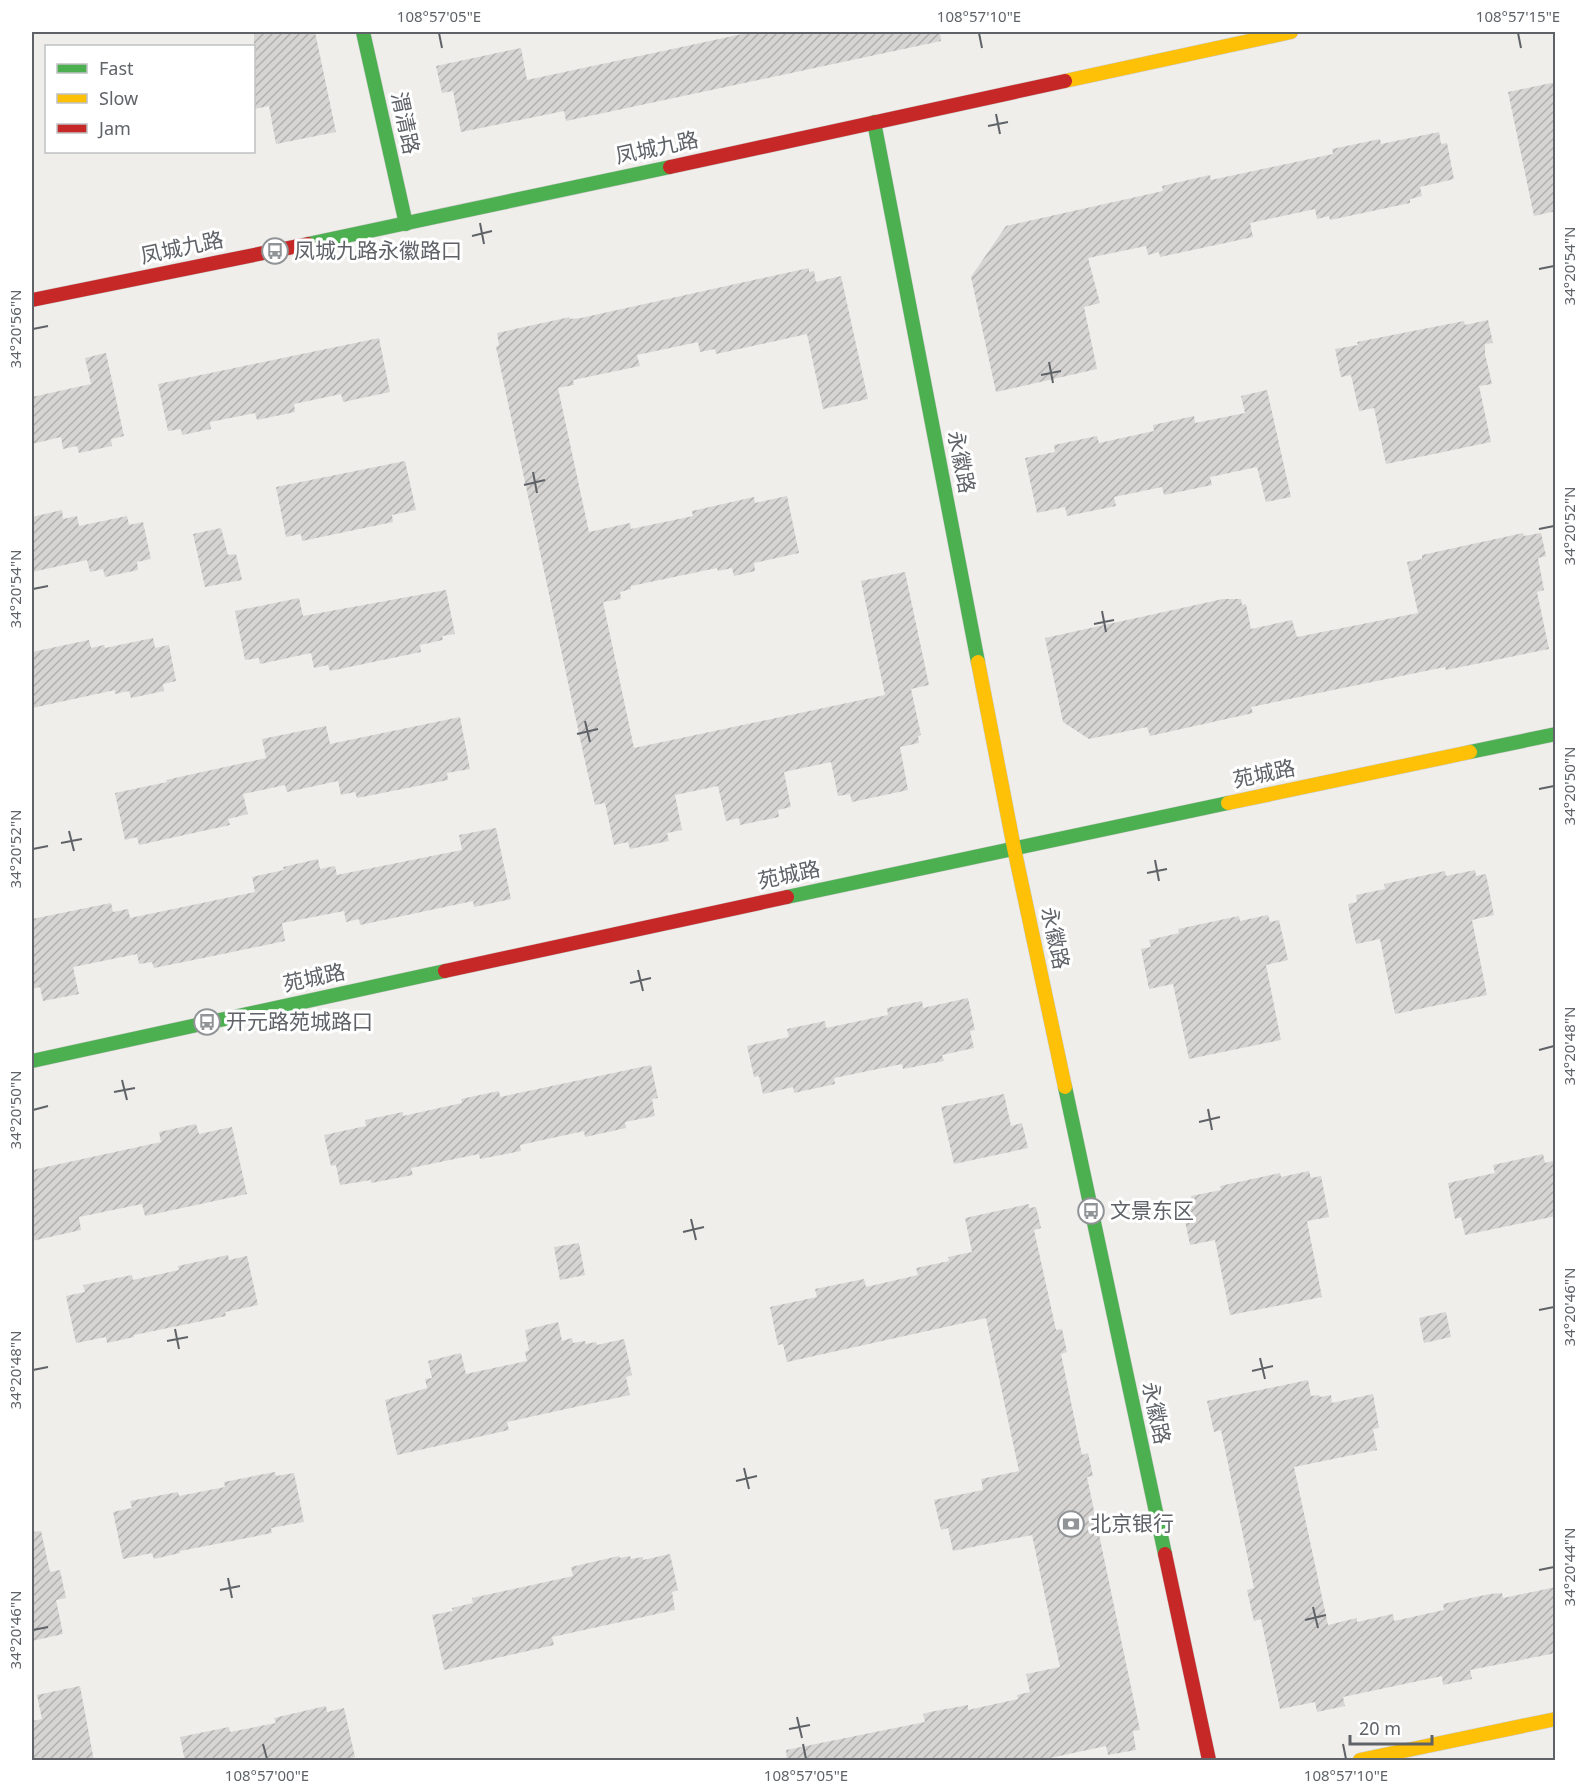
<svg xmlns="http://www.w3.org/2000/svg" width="1587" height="1792" font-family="'Noto Sans','Noto Sans SC',sans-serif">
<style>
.building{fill:url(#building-hatch)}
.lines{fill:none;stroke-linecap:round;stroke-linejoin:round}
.fast-casing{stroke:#cacacb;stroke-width:15}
.slow-casing{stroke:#cacacb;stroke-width:15}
.jam-casing{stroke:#cacacb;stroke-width:15}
.fast{stroke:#4caf50;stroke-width:14}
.slow{stroke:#ffc107;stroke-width:14}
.jam{stroke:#c62828;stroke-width:14}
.ticks{fill:none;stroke:#5f6368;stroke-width:2}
.labels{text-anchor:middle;stroke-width:6;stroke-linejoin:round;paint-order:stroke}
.street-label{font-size:21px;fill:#5f6368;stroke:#fff}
.poi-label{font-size:21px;fill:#5f6368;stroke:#fff;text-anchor:start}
.neatline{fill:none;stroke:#5f6368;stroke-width:2}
.ticks-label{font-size:15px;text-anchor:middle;fill:#5f6368}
</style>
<defs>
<pattern id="building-hatch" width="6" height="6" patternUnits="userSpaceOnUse" patternTransform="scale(1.5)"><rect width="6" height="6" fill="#d6d5d3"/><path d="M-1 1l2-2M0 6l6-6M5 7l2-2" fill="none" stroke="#b1b0af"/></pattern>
</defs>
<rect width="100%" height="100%" fill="#efeeea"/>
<!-- building -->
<g class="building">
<path d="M254,32H315L336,132L276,144L269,106L254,109Z"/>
<path d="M752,32H940L941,41L566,121L564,111L461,132L453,91L442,93L436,66L521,48L527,80Z"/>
<path d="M1556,82V211L1534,216L1508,92Z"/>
<path d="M1439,132L1441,144L1447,143L1454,179L1420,187L1422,196L1410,199V203L1330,220L1329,216L1317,219L1315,209L1250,223L1253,237L1160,257L1159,252L1148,255L1146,246L1088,258L1100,303L1084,307L1097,369L996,392L971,277L1006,226L1163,191L1162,186L1210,175L1211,180L1333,154L1332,149L1380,139L1381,144Z"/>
<path d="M809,268V272L814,271L816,282L841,276L868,399L823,409L807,334L716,354L715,349L700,352L698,342L637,355L640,366L573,380L574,385L558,388L589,532L630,523L631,529L693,516L692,511L754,497L755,503L787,496L799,553L754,563L755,571L734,576L732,568L718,571L717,568L631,586V589L620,592L621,599L603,602L634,748L885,695L861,581L905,572L929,685L911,689L921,735L918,736L919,743L900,747L908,790L852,802L850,794L838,796L831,762L784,772L791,807L778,810L779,817L740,825L739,818L726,821L718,786L675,795L682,830L667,833L669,841L630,849L628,842L614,845L605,803L595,805L584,757L496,347L499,345L497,333L570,317V319L581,318Z"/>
<path d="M1488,320L1493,343L1485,344V354L1492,384L1479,386L1491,442L1386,464L1374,408L1359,411L1351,375L1341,377L1335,349L1358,345L1357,342L1464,321L1465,325Z"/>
<path d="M379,338L390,392L343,402L341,394L294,404L295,412L257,420L255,413L210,422L211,429L182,435L181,429L168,431L158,384Z"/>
<path d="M106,353L124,436L111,439L112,446L79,453L77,446L63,449L61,437L32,444V397L91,384L85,358Z"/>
<path d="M1267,390L1291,497L1266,502L1257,467L1210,477L1212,485L1164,495L1162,487L1114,497L1116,506L1067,516L1065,507L1037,513L1025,458L1055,452L1054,445L1097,436L1099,443L1154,431L1153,425L1194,416L1195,423L1245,413L1241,396Z"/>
<path d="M405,461L416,510L392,515L393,522L302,541L301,534L286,537L276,487Z"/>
<path d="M62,510L63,519L77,516L79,526L127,516L129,525L143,522L151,559L137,562L138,570L105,577L103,569L90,572L87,560L32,572V517Z"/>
<path d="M221,528L228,555L236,554L242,580L205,587L193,534Z"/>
<path d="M1523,533L1524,536L1541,533L1546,556L1538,558L1544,590L1537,592L1549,649L1446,670L1445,667L1251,707L1253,713L1150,736L1147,727L1089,739L1063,722L1045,638L1223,599H1241L1242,605L1246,604L1251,629L1292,620L1297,637L1418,613L1407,562L1422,559V555Z"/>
<path d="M446,590L455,634L442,636L443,640L420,645L421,652L330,671L328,665L314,668L311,653L260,664L259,658L245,660L235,611L299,598L303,616Z"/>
<path d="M153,638L155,648L169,645L176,681L163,684L164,691L131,698L129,691L115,694V690L32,708V652L89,640L91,648L104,645L105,648Z"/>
<path d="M460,717L470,769L447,773L448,780L357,798L355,792L341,795L338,781L287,792L285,785L243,794L248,814L228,819L230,825L139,845L137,837L125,840L115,793L167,782L166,780L266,758L262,739L326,726L330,744Z"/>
<path d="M496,828L511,899L474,907L473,901L360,925L359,919L346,922L344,911L282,923L285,941L213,956L154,968L152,962L139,964L137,954L73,967L79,994L43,1001L40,987L32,989V919L111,903L113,912L128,909L130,918L255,892L252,877L284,870L283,867L318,859L320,869L335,866L337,875L462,850L459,835Z"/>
<path d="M1475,870L1476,876L1486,874L1494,915L1472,920L1487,995L1395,1014L1380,939L1356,944L1348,904L1357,902L1356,895L1385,889L1384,884L1445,871L1446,876Z"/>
<path d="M1268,915L1270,922L1279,920L1288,960L1266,965L1281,1040L1189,1059L1173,984L1149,989L1141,949L1151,947L1149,940L1179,933L1178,929L1239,916L1240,921Z"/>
<path d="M968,998L975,1030L970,1031L974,1048L942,1055L944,1061L903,1069L902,1064L834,1078L835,1084L794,1093L793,1087L763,1094L759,1076L754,1077L747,1046L789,1037L787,1029L825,1021L826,1028L888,1015L887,1008L922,1001L923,1008Z"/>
<path d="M651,1065L658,1098L652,1099L655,1116L625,1122L626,1128L585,1137L584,1131L520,1145L521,1151L480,1159L479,1154L411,1168L413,1175L371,1183V1180L340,1185L336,1165L331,1166L324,1135L366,1126L365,1120L403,1112V1116L462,1103L461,1099L499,1091L500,1097Z"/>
<path d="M1004,1094L1011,1126L1022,1123L1028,1148L954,1164L941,1107Z"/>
<path d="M196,1124L199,1134L232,1127L247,1194L145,1216L142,1204L79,1217L81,1230L32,1241V1170L161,1142L159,1132Z"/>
<path d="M1543,1154L1545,1163L1556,1160V1216L1465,1235L1461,1217L1455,1219L1448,1183L1495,1173L1493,1165Z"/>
<path d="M1309,1171L1311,1178L1321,1176L1329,1217L1307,1221L1322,1297L1230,1315L1215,1240L1190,1245L1182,1206L1192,1204L1191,1196L1221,1190L1220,1186L1280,1173L1281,1177Z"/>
<path d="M1029,1204V1208L1036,1207L1041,1228L1034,1230L1056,1330L1062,1329L1067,1352L1061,1354L1082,1455L1088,1453L1093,1476L1087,1477L1140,1730L1133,1731L1136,1750L1108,1755L1106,1746L1036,1761H787L786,1750L925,1722L923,1714L930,1712L968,1705V1710L1018,1699L1017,1695L1030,1692L1026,1674L1060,1667L1032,1535L953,1551L948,1528L941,1530L934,1500L983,1490L981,1479L1019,1471L986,1318L787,1362L783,1344L778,1345L770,1307L817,1297L815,1289L864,1279L866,1287L918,1275L916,1268L949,1261L948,1257L972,1252L965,1218Z"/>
<path d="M579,1243L585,1275L560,1280L554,1247Z"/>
<path d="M228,1255L229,1260L247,1256L258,1305L225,1312L226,1316L134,1335V1337L107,1343L106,1337L76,1343L66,1296L85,1292L83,1285L132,1275L133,1280L179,1270L178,1266Z"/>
<path d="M1446,1312L1451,1337L1424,1343L1419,1318Z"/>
<path d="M558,1322L562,1341L572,1338L573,1343L585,1341L586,1344L596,1342L597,1345L624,1339L632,1375L626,1377L630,1395L507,1422L509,1430L397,1455L385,1400L427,1388L425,1379L432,1378L428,1361L461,1353L466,1374L527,1361L525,1352L529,1350L525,1330Z"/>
<path d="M1308,1380L1311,1396L1319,1395L1320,1397L1331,1395L1332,1403L1373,1394L1379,1428L1373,1429L1377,1450L1294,1467L1328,1625L1357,1618V1622L1393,1614L1394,1621L1444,1610L1443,1604L1490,1594L1502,1593L1503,1598L1556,1587V1653L1470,1670L1472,1679L1443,1685L1442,1676L1343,1697L1345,1706L1317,1712L1315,1702L1280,1709L1261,1619L1254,1621L1247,1590L1254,1588L1221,1430L1214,1432L1207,1401Z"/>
<path d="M275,1472L276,1476L294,1473L304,1522L271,1528L272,1533L180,1551V1553L154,1559L152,1553L123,1559L113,1512L132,1508L130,1501L178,1492L179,1496L225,1487L224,1482Z"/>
<path d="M41,1531L50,1572L60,1570L66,1598L56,1600L63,1634L32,1641V1532Z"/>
<path d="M670,1554L678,1590L672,1592L675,1610L552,1637L554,1645L444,1670L432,1615L453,1611L452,1608L473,1603L472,1598L573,1576L571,1567L619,1556L620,1558L630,1556L631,1559L643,1557V1560Z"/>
<path d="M80,1686L94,1761H32V1721L42,1719L37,1695Z"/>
<path d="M326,1706L327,1712L344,1708L355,1757L338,1761H185L180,1737L229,1727L230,1732L276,1723L274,1718Z"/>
</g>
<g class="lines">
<!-- fast casing -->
<g class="fast-casing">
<g id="fast">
<path d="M363,32L406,224"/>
<path d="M874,122L978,662"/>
<path d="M308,244L670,167"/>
<path d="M1470,752L1556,734"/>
<path d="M787,897L1228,803"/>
<path d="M32,1061L445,971"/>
<path d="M1065,1087L1165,1554"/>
</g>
</g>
<!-- slow casing -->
<g class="slow-casing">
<g id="slow">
<path d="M1065,81L1291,32"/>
<path d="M978,662L1014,848L1065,1087"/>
<path d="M1228,803L1470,752"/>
<path d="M1360,1760L1556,1719"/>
</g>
</g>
<!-- jam casing -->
<g class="jam-casing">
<g id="jam">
<path d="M670,167L1065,81"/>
<path d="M32,300L308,244"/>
<path d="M445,971L787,897"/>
<path d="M1165,1554L1209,1760"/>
</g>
</g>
<!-- fast -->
<use href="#fast" class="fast"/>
<!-- slow -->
<use href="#slow" class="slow"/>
<!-- jam -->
<use href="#jam" class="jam"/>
</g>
<!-- ticks -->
<path class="ticks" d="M439,33L442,48M979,33L982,48M1518,33L1521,48M996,114L1000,134M988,126L1008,122M480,223L484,244M472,236L492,231M1539,269L1554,266M33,329L48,326M1049,362L1053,383M1041,375L1061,371M533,472L537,493M524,485L545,480M1539,529L1554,526M33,589L48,586M1102,611L1106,632M1094,624L1114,620M585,721L590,742M577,734L598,729M1539,789L1554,786M69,831L74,851M61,843L82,839M33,849L48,846M1155,860L1159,881M1147,873L1167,869M638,970L643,991M630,983L651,978M1539,1050L1554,1046M122,1080L127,1100M114,1092L135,1088M1208,1109L1212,1130M33,1110L48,1106M1199,1122L1220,1117M691,1219L696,1240M683,1232L704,1227M1539,1310L1554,1307M175,1329L179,1349M167,1341L188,1337M1260,1358L1265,1379M33,1370L48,1367M1252,1371L1273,1366M744,1468L749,1489M736,1481L757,1476M1539,1570L1554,1567M228,1578L232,1598M220,1590L240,1586M1313,1607L1318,1628M1305,1620L1326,1615M33,1630L48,1627M797,1717L802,1738M789,1729L810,1725M263,1744L267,1759M803,1744L806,1759M1343,1744L1346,1759"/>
<!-- icons -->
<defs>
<g id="bus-ring" transform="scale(1.35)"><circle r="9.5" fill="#fff" stroke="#919496" stroke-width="1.5"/><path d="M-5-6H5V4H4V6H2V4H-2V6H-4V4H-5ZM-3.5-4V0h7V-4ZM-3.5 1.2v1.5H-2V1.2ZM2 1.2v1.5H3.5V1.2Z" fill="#919496"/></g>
<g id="bank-ring" transform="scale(1.35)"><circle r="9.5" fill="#fff" stroke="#919496" stroke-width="1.5"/><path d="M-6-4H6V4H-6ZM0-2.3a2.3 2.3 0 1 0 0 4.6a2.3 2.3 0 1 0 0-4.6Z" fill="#919496"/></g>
</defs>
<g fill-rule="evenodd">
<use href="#bus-ring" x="275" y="251"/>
<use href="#bus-ring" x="207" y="1022"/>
<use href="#bus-ring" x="1091" y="1211"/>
<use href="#bank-ring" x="1071" y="1524"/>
</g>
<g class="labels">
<!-- street labels -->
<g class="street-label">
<text transform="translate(405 123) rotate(78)" y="7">渭清路</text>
<text transform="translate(657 148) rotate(-12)" y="7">凤城九路</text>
<text transform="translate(182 248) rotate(-12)" y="7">凤城九路</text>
<text transform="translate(961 462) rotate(79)" y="7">永徽路</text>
<text transform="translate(1264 774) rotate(-12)" y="7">苑城路</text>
<text transform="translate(789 875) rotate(-12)" y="7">苑城路</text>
<text transform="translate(1055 938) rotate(78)" y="7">永徽路</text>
<text transform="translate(314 978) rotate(-12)" y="7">苑城路</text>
<text transform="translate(1156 1413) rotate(78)" y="7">永徽路</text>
</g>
<!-- poi labels -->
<g class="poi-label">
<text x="294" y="258">凤城九路永徽路口</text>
<text x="226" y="1029">开元路苑城路口</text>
<text x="1110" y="1218">文景东区</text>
<text x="1090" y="1531">北京银行</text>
</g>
</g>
<!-- border -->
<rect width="1587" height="1792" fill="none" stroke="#ffffff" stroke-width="66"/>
<!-- legend -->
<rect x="45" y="45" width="210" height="108" fill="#ffffff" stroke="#bfc1c3" stroke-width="1.5"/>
<rect x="57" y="64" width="30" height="9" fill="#4caf50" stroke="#bfc1c3" stroke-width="1.5"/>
<text x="99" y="75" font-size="18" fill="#5f6368">Fast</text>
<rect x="57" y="94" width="30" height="9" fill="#ffc107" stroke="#bfc1c3" stroke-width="1.5"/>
<text x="99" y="105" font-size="18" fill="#5f6368">Slow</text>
<rect x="57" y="124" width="30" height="9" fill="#c62828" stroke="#bfc1c3" stroke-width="1.5"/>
<text x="99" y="135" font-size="18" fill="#5f6368">Jam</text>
<!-- scale -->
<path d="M1350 1735v9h82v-9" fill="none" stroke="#5f6368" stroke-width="3"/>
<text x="1359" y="1735" font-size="18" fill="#5f6368" stroke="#ffffff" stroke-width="4.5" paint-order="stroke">20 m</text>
<rect x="33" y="33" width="1521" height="1726" class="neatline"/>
<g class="ticks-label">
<text x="439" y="22">108°57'05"E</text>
<text x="979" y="22">108°57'10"E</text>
<text x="1518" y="22">108°57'15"E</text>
<text transform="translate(1570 266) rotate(-90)" y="5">34°20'54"N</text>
<text transform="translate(16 329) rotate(-90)" y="5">34°20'56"N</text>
<text transform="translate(1570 526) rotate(-90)" y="5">34°20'52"N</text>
<text transform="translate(16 589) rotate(-90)" y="5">34°20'54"N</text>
<text transform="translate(1570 786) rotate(-90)" y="5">34°20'50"N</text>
<text transform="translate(16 849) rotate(-90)" y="5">34°20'52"N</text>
<text transform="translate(1570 1046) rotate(-90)" y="5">34°20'48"N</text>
<text transform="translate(16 1110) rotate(-90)" y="5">34°20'50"N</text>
<text transform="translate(1570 1307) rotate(-90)" y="5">34°20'46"N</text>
<text transform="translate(16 1370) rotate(-90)" y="5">34°20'48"N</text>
<text transform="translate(1570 1567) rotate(-90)" y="5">34°20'44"N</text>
<text transform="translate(16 1630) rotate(-90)" y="5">34°20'46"N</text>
<text x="267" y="1781">108°57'00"E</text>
<text x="806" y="1781">108°57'05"E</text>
<text x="1346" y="1781">108°57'10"E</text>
</g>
</svg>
